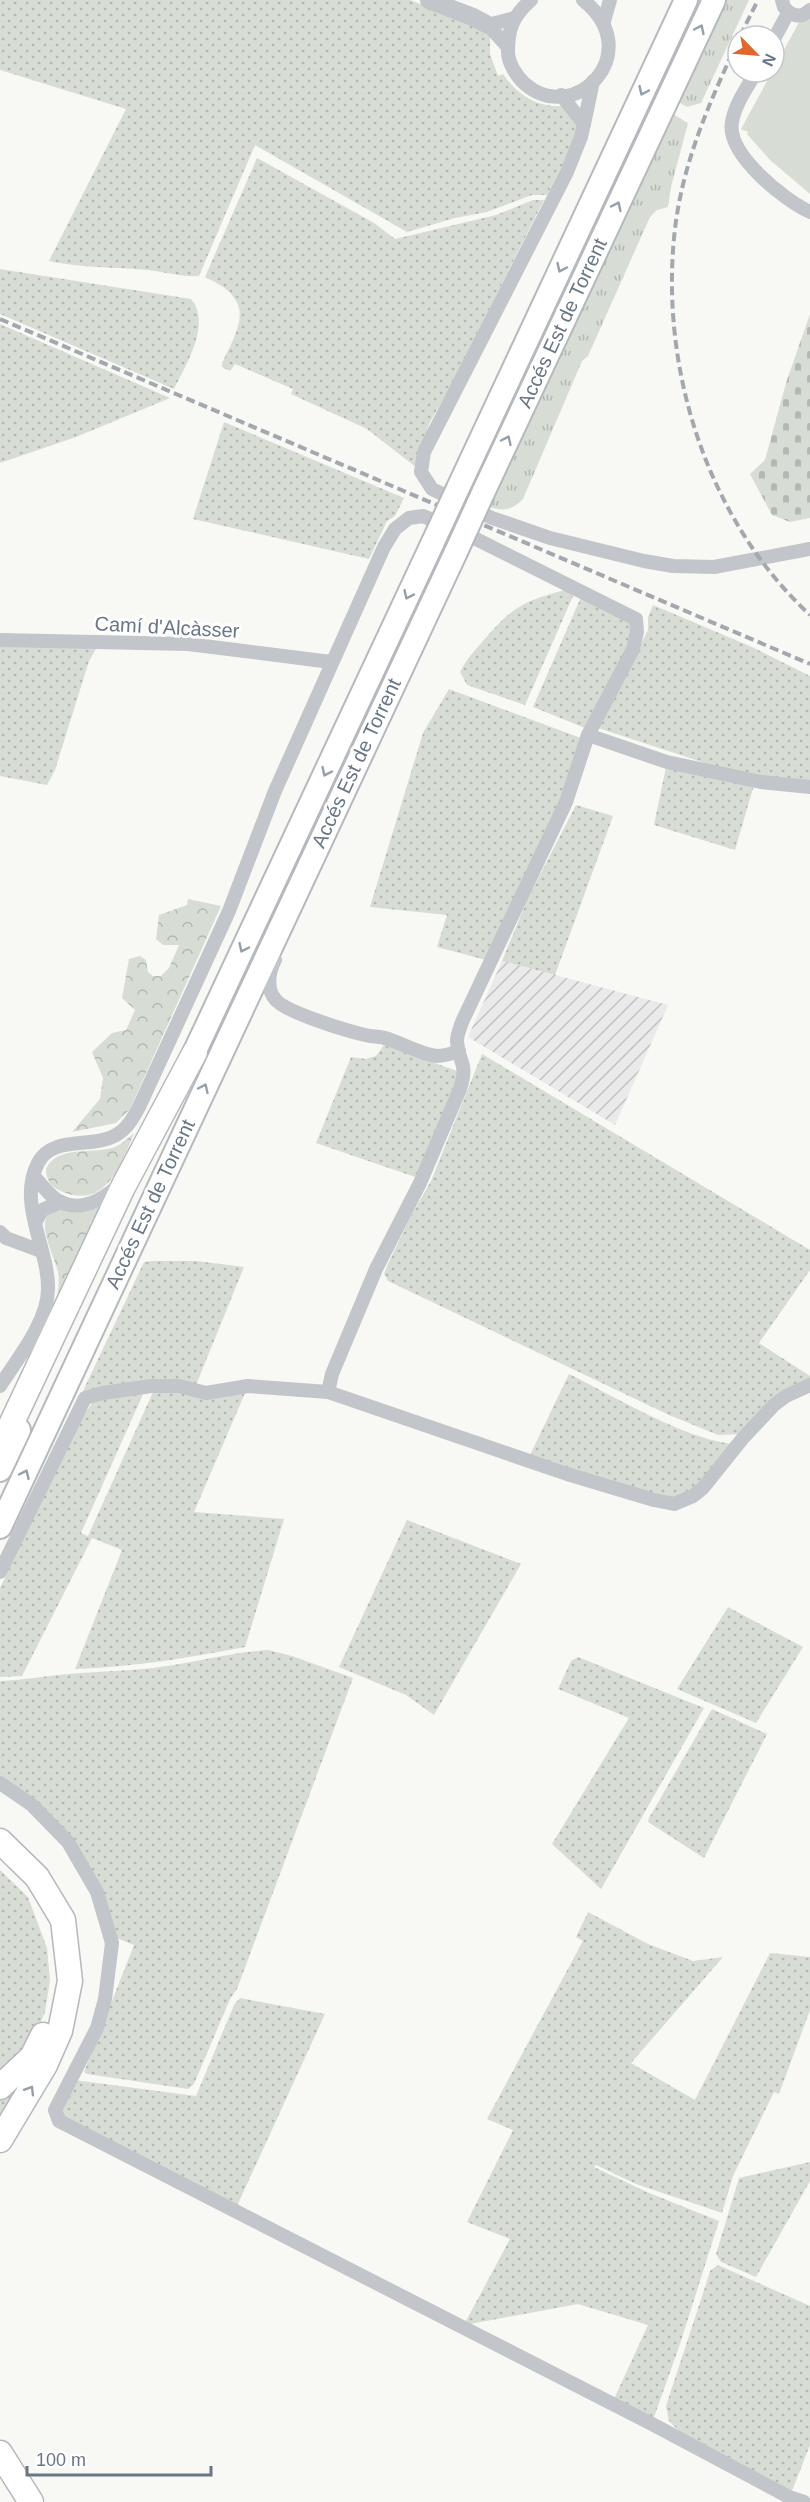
<svg xmlns="http://www.w3.org/2000/svg" width="810" height="2502" font-family="Arial,sans-serif">
<style>
.industrial{fill:url(#industrial-furrows)}
.grass{fill:url(#grass-dots)}
.forest{fill:url(#forest-crowns)}
.cemetery{fill:url(#cemetery-stones)}
.park{fill:url(#park-tufts)}
.pitch{fill:#d7ddd5}
.lines{fill:none;stroke-linecap:round;stroke-linejoin:round}
.primary-casing{stroke:#b5b9bd;stroke-width:26}
.trunk-casing{stroke:#b5b8bc;stroke-width:27}
.minor{stroke:#c2c5c9;stroke-width:14}
.tertiary{stroke:#c2c5c9;stroke-width:18}
.primary{stroke:#fff;stroke-width:22}
.trunk{stroke:#fff;stroke-width:24}
.rail{stroke:#a3a8af;stroke-width:4;stroke-dasharray:9 4.5;stroke-linecap:butt}
.primary-bridge-casing{stroke:#b5b9bd;stroke-width:26;stroke-linecap:butt}
.primary-bridge{stroke:#fff;stroke-width:22}
.oneway{stroke:#959faa}
.labels{text-anchor:middle;stroke-width:6;stroke-linejoin:round;paint-order:stroke}
.street-label{font-size:20px;fill:#687686;stroke:#fff}
</style>
<defs>
<pattern id="industrial-furrows" width="10" height="10" patternUnits="userSpaceOnUse" patternTransform="scale(1.5)"><rect width="10" height="10" fill="#e9eae9"/><path d="M-1 1l2-2M0 10L10 0M9 11l2-2" fill="none" stroke="#c1c2c2"/></pattern>
<pattern id="grass-dots" width="8" height="8" patternUnits="userSpaceOnUse" patternTransform="scale(1.5)"><rect width="8" height="8" fill="#d7ddd5"/><path d="M2 2h.1M6 6h.1" fill="none" stroke="#b2b8b2" stroke-width="1.8" stroke-linecap="round"/></pattern>
<pattern id="forest-crowns" width="20" height="18" patternUnits="userSpaceOnUse" patternTransform="scale(1.5)"><rect width="20" height="18" fill="#d7ddd5"/><path d="M2 6a3 3 0 1 1 6 0M12 15a3 3 0 1 1 6 0" fill="none" stroke="#b2b8b2"/></pattern>
<pattern id="cemetery-stones" width="16" height="16" patternUnits="userSpaceOnUse" patternTransform="scale(1.5)"><rect width="16" height="16" fill="#d7ddd5"/><path d="M2 7V4a2 2 0 0 1 4 0v3zM10 15v-3a2 2 0 0 1 4 0v3z" fill="#b2b8b2"/></pattern>
<pattern id="park-tufts" width="24" height="20" patternUnits="userSpaceOnUse" patternTransform="scale(1.5)"><rect width="24" height="20" fill="#d7ddd5"/><path d="M3 7l-1-3M5 7V3M7 7l1-3M15 17l-1-3M17 17v-4M19 17l1-3" fill="none" stroke="#b2b8b2"/></pattern>
</defs>
<rect width="100%" height="100%" fill="#f8f8f5"/>
<!-- industrial -->
<path class="industrial" d="M502,961L668,1005L615,1125L468,1037Z"/>
<!-- grass -->
<g class="grass">
<path d="M0,0H410L490,30V54L498,76L503,74C519,97 539,108 567,106L578,122L576,139L547,195H532L487,212L455,218L407,232L255,145L199,276C182,277 165,272 148,270C114,267 82,268 49,261L126,109L0,70Z"/>
<path d="M257,158L374,223L395,239L496,215L533,200H544L450,387L429,424L417,468L367,429L291,394L293,389L235,364L230,371L222,367V363C242,322 255,300 205,277Z"/>
<path d="M0,269L191,299C212,323 186,365 174,389L0,314Z"/>
<path d="M0,324L170,398L76,437L0,463Z"/>
<path d="M224,422L404,498L395,516L387,521L369,559L193,519Z"/>
<path d="M565,590L574,594L525,705L467,685L460,672C466,660 474,651 483,641C511,608 523,601 565,590Z"/>
<path d="M581,597L630,623L632,628L619,671L585,728L533,707Z"/>
<path d="M653,605L752,647L810,676V783L769,780L711,765L598,728L648,630V617Z"/>
<path d="M0,647H97L89,661L55,770L47,785L0,776Z"/>
<path d="M449,689L581,738L573,775L486,960L437,947L447,915L370,907L423,733Z"/>
<path d="M666,767L754,785L735,850L654,825Z"/>
<path d="M576,805L613,816L555,975L502,961L528,898Z"/>
<path d="M384,1045L460,1072L418,1178L316,1143L351,1057L366,1059L376,1056Z"/>
<path d="M482,1054L810,1250V1270L759,1343L810,1376V1381L744,1434L718,1435L669,1415L388,1281L384,1274L387,1266L411,1216L431,1181Z"/>
<path d="M152,1261H197L244,1267L196,1385H134L83,1391L144,1262Z"/>
<path d="M569,1374C612,1395 691,1443 737,1444L705,1480L678,1498L650,1495L530,1455Z"/>
<path d="M144,1392L81,1533L88,1536L153,1392L245,1393L194,1512L284,1519L245,1647C188,1658 133,1667 75,1669L122,1550L92,1538L22,1676L0,1677V1588L75,1427L93,1402L113,1396Z"/>
<path d="M407,1520L521,1564L434,1715L406,1695L339,1667Z"/>
<path d="M728,1607L803,1647L756,1723L677,1689Z"/>
<path d="M268,1650L292,1656L353,1678L237,1989L230,1999L194,2084L188,2089L87,2074L84,2072L134,1945L104,1933C98,1914 93,1893 84,1876C68,1846 31,1805 0,1791V1681C24,1680 46,1676 69,1674C102,1671 134,1671 167,1666C201,1661 233,1652 268,1650Z"/>
<path d="M578,1657L704,1708L601,1889L552,1844L629,1718L558,1689L571,1661Z"/>
<path d="M712,1709L767,1734L704,1858L648,1822L649,1818Z"/>
<path d="M0,1870L28,1897L47,1948L50,1980L45,2012L33,2040L0,2078Z"/>
<path d="M588,1912L648,1944L693,1961L723,1957L631,2063L695,2100L770,1953L810,1957V2010L779,2094L774,2092L733,2176L722,2213L636,2184L596,2165L594,2167L647,2192L719,2221L680,2344L653,2420L614,2399L648,2325L578,2304L470,2324L466,2321L510,2239L467,2222L513,2130L487,2119L583,1941L576,1937Z"/>
<path d="M240,1998L325,2014L237,2206L57,2117L50,2116L74,2080L196,2096L234,2005Z"/>
<path d="M28,2077L0,2123V2098Z"/>
<path d="M810,2162V2181L756,2277L721,2262L716,2254L739,2178Z"/>
<path d="M718,2265L810,2306V2445L792,2491L679,2431L669,2421L666,2406L707,2281L710,2271Z"/>
</g>
<!-- forest -->
<g class="forest">
<path d="M188,899L221,906L130,1109L116,1123L72,1132L100,1099L103,1078L92,1052L112,1033L126,1030L135,1010L122,998L129,959L140,956L146,960L148,972L153,976H161L169,968L179,945H163L156,939L159,915L187,905Z"/>
<path d="M134,1133C121,1165 105,1211 61,1191C51,1187 46,1180 46,1169C57,1144 94,1155 115,1147C122,1144 128,1138 134,1133Z"/>
<path d="M105,1204L50,1323C54,1307 61,1289 58,1272C55,1258 35,1221 51,1211C61,1205 76,1210 88,1210C94,1209 100,1207 105,1204Z"/>
</g>
<!-- cemetery -->
<path class="cemetery" d="M810,314V518L790,522L772,515L750,474L765,460L786,383Z"/>
<!-- park -->
<g class="park">
<path d="M726,0H749L701,103L687,107L678,102Z"/>
<path d="M673,114L688,123L671,187L668,207L657,210L650,217L588,356L582,361L523,499C511,511 504,511 489,507Z"/>
</g>
<!-- pitch -->
<path class="pitch" d="M810,2V194L770,160L747,134L748,132L741,129Z"/>
<g class="lines">
<!-- primary casing -->
<g class="primary-casing">
<g id="primary">
<path d="M458,488L686,0"/>
<path d="M483,493L714,0"/>
<path d="M187,1068L433,542"/>
<path d="M0,1470L19,1430"/>
<path d="M0,1527L456,552"/>
</g>
</g>
<!-- trunk casing -->
<g class="trunk-casing">
<g id="trunk">
<path d="M0,1448L123,1187L195,1052"/>
<path d="M0,1841L37,1877L63,1920L70,1981L60,2031L45,2065L0,2140"/>
<path d="M0,2087L32,2057L43,2035"/>
<path d="M0,2453L31,2502"/>
</g>
</g>
<!-- minor -->
<g class="minor">
<path d="M531,0C513,16 508,28 508,52C508,63 517,77 525,84C575,127 648,52 583,0"/>
<path d="M782,0L784,7C791,16 801,19 810,10"/>
<path d="M604,21L610,0"/>
<path d="M774,39L788,13"/>
<path d="M508,47L488,25L515,18"/>
<path d="M756,72C747,88 735,104 732,122C726,154 784,200 810,212"/>
<path d="M561,95L584,124L593,81"/>
<path d="M584,124L581,137L567,172L424,452L421,472L432,489L492,518L550,538L644,561L673,566L714,567L810,549"/>
<path d="M0,640L188,644L331,662"/>
<path d="M588,735L667,762L761,782L810,787"/>
<path d="M275,960C269,971 266,989 275,999C284,1012 348,1031 365,1035C373,1037 381,1036 388,1039C403,1044 421,1054 436,1056C445,1056 451,1054 459,1051"/>
<path d="M34,1176C41,1184 51,1198 61,1202C81,1212 103,1199 118,1186"/>
<path d="M35,1223L42,1210L61,1202"/>
<path d="M0,1232L6,1238L41,1251"/>
<path d="M0,1386C17,1359 48,1322 48,1289C49,1249 17,1203 38,1163C52,1135 92,1149 116,1135C127,1129 133,1118 139,1107L229,911L275,791L384,547L395,529L409,518L423,516L476,539L636,619L637,632L633,649L588,735L566,802L462,1022C460,1028 457,1035 457,1041C458,1064 469,1061 460,1089L420,1183L376,1269L332,1374L328,1392"/>
<path d="M0,1572L85,1398L103,1393L151,1386H179L206,1393L248,1386L328,1392L567,1474L654,1500L674,1504L693,1496L703,1488L743,1438L774,1405L786,1396L810,1385"/>
<path d="M0,1783L32,1805L68,1842L97,1892L112,1943L105,1999L97,2028L55,2110L59,2121L652,2424L789,2497L804,2502"/>
</g>
<!-- tertiary -->
<path class="tertiary" d="M429,0L473,17L488,25"/>
<!-- primary -->
<use href="#primary" class="primary"/>
<!-- trunk -->
<use href="#trunk" class="trunk"/>
<!-- rail -->
<g class="rail">
<path d="M740,36L758,0"/>
<path d="M738,41C711,99 685,157 676,221C657,361 705,518 810,615"/>
<path d="M0,319L810,664"/>
</g>
<!-- primary-bridge casing -->
<g class="primary-bridge-casing">
<g id="primary-bridge">
<path d="M433,542L458,488"/>
<path d="M456,552L483,493"/>
</g>
</g>
<!-- primary-bridge -->
<use href="#primary-bridge" class="primary-bridge"/>
</g>
<!-- one-way arrows -->
<defs><path id="oneway-chevron" d="M-2-3.5L2.5 0L-2 3.5" fill="none" stroke-width="1.6" stroke-linecap="round" stroke-linejoin="round" transform="scale(1.5)"/></defs>
<g class="oneway">
<use href="#oneway-chevron" transform="translate(700 29) rotate(-65)"/>
<use href="#oneway-chevron" transform="translate(643 91) rotate(115)"/>
<use href="#oneway-chevron" transform="translate(617 206) rotate(-65)"/>
<use href="#oneway-chevron" transform="translate(561 268) rotate(115)"/>
<use href="#oneway-chevron" transform="translate(507 440) rotate(-65)"/>
<use href="#oneway-chevron" transform="translate(408 595) rotate(115)"/>
<use href="#oneway-chevron" transform="translate(326 772) rotate(115)"/>
<use href="#oneway-chevron" transform="translate(243 948) rotate(115)"/>
<use href="#oneway-chevron" transform="translate(204 1088) rotate(-65)"/>
<use href="#oneway-chevron" transform="translate(25 1474) rotate(-65)"/>
<use href="#oneway-chevron" transform="translate(30 2090) rotate(-59)"/>
</g>
<g class="labels">
<!-- street labels -->
<g class="street-label">
<text transform="translate(562 323) rotate(-65)" y="7">Accés Est de Torrent</text>
<text transform="translate(167 627) rotate(3)" y="7">Camí d'Alcàsser</text>
<text transform="translate(356 763) rotate(-65)" y="7">Accés Est de Torrent</text>
<text transform="translate(150 1204) rotate(-65)" y="7">Accés Est de Torrent</text>
</g>
</g>
<!-- north arrow -->
<g transform="translate(756 54) rotate(115)"><circle r="28" fill="#ffffff" stroke="#c3c8cf" stroke-width="1.5"/>
<path d="M0-4.5L10 22L0 15L-10 22Z" fill="#e0672d"/>
<text y="-9" font-size="16" font-weight="bold" text-anchor="middle" fill="#687686">N</text>
</g>
<!-- scale -->
<path d="M27 2466v9h184v-9" fill="none" stroke="#687686" stroke-width="3"/>
<text x="36" y="2466" font-size="18" fill="#687686" stroke="#ffffff" stroke-width="4.5" paint-order="stroke">100 m</text>
</svg>
